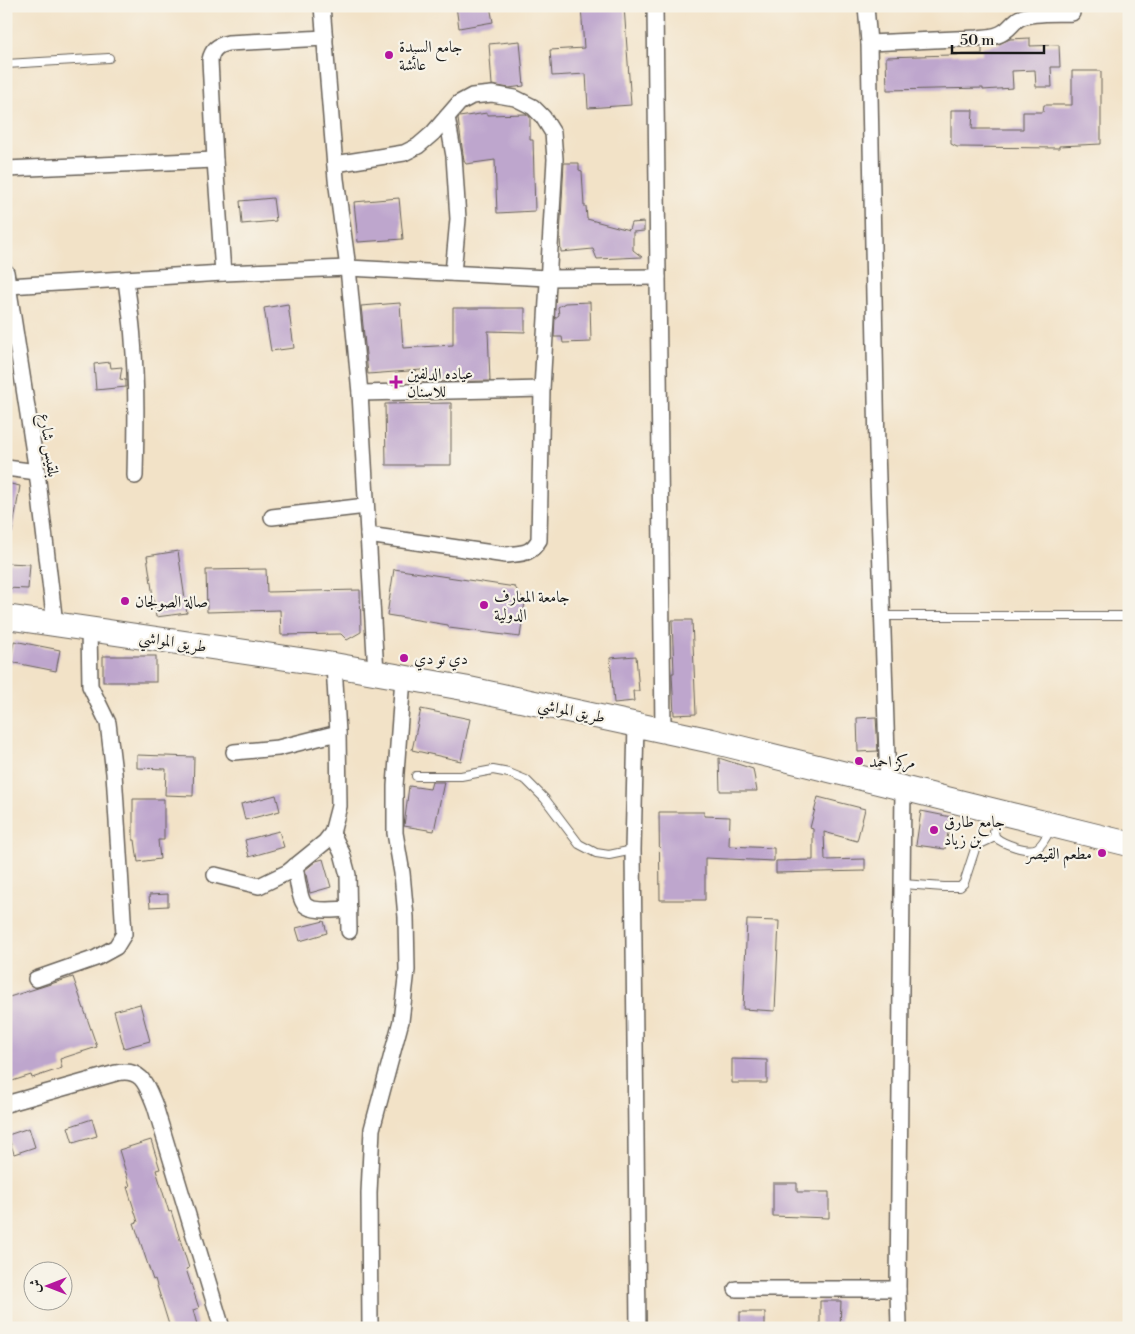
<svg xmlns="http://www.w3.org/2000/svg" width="1135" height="1334" font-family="'Libre Bodoni',Amiri,serif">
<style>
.building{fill:#bea6cd}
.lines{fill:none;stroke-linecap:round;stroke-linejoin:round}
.service-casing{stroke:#676158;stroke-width:10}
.minor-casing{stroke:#676158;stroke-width:18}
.primary-casing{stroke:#676158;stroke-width:26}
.service{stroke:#fff;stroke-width:8}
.minor{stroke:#fff;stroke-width:15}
.primary{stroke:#fff;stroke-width:24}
.poi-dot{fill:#b5179e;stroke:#f7f3e8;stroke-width:2}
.labels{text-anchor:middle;stroke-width:4.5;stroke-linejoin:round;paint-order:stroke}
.poi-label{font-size:16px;fill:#1c1c1c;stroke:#f7f3e8;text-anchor:start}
.street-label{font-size:16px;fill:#1c1c1c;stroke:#f7f3e8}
</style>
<rect width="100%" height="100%" fill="#f7f3e8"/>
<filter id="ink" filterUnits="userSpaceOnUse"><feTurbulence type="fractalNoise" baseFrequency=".02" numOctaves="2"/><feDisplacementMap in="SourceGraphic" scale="10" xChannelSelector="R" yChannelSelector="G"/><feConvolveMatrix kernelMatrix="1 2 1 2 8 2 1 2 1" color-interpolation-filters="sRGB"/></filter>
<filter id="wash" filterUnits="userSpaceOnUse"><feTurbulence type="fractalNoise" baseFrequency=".0096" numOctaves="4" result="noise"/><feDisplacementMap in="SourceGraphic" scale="20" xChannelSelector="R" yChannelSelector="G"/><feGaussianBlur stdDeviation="1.12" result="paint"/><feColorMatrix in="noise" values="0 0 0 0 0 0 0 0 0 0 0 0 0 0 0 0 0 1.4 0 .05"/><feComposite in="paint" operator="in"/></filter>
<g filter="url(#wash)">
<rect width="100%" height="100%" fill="#f2e2c7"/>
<g id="blocks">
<!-- building -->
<g class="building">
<path d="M456,6H490L493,22L459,28Z"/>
<path d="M581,6H624L631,105L588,108L586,74L552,76L550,50L584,48Z"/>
<path d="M1030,38V46L1059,45L1060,67H1051L1052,87H1036L1035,70L1012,71L1013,88L983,90V88L887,90L886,57L982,54V47L999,44L1010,39Z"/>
<path d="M520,41L524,86L509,88L492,85L489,44Z"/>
<path d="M1072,71H1101V144L1059,146V148L957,147L951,144V110H973L972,129H1023V112H1043L1044,105H1072Z"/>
<path d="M487,113V115L526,114L530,117V140H533L535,211L497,213L495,160L466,164L464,161L458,119L459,117Z"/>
<path d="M564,163H579V170L582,171L584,206H586L587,219L629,230L631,223L644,222V231L633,232V250L642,257L597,259L593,249L561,252L560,238Z"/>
<path d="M273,198L276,221L242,224L240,201Z"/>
<path d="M399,198L403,239L358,242L354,202Z"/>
<path d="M590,302L591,342L563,343L562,337H554L555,318L559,315L558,307L565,303Z"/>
<path d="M400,303L403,348L453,345V308H525V332L488,331L490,381L423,382L422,370L368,374L361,306Z"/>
<path d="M288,304L294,348L271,351L264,308Z"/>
<path d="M110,362L111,368L122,367L120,379L126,380V387L96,390L94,364Z"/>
<path d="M451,403V465H386L385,404Z"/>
<path d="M6,483L20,486L12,533L6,532Z"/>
<path d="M178,551L187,613L156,617L147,556Z"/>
<path d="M6,563L30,564L28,589L6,588Z"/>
<path d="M266,569L267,592L360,590L361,632L347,640L341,634L281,635L280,610L207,612L206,570Z"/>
<path d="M394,569L515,587L525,602L520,637L449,628L448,625L387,615Z"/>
<path d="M672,620H692L696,714L674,715L672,673H674Z"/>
<path d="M14,641L60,650L56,671L10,662Z"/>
<rect x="103" y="656" width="53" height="26"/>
<path d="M636,656L639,691H633L634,701L614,703L610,658Z"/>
<path d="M421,709L470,719L461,761L412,750Z"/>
<path d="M876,717L878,751L858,752L857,718Z"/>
<path d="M137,755L194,757L193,796L165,795L166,769L137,768Z"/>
<path d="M719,758L753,769L757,791H720Z"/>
<path d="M432,782H444L434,831L404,826L409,786L430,789Z"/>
<path d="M276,795L280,811L245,820L241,804Z"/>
<path d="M818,797L865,809L857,841L824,832L825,860L865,859V871L776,873V861L813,860V829L810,828Z"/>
<path d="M133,799H164V840H158L160,859L138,862L135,840H133Z"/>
<path d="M921,811L951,817L945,849L916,845Z"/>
<path d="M659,812H704V816L730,817L729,846L774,848V861L705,858V900H660Z"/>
<path d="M279,831L284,847L249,857L245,840Z"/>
<path d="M323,859L331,887L310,893L305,870L316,861Z"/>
<path d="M168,894V906L150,907L149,895Z"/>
<path d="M747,920L779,921L775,1011L743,1009Z"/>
<path d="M324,921L327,933L300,941L296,928Z"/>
<path d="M73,977L97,1047L60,1059L62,1068L32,1078L31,1075L6,1083V998Z"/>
<path d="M140,1004L150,1041L124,1048L114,1011Z"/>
<path d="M732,1059L767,1060V1083H732Z"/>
<path d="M92,1119L97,1136L73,1143L68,1127Z"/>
<path d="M29,1128L35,1147L14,1154L8,1135Z"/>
<path d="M151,1140L160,1169L156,1170L169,1212L171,1211L189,1268L186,1269L199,1308L193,1310L198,1328H170L155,1279L153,1280L134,1223L138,1222L127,1187L130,1186L119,1150Z"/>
<path d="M773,1183H797V1192H829V1218L773,1216Z"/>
<path d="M820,1301H841L840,1328H820Z"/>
<rect x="740" y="1312" width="25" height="16"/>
</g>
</g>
</g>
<g filter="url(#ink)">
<use href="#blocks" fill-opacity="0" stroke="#676158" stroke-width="1"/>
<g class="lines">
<!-- service casing -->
<g class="service-casing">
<g id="service">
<path d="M6,64L109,58"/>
<path d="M883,616H1129"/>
<path d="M416,776H461L493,770L509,773L526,780L545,799L579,844L596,853L609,855L633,850"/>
<path d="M995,837C1003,844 1028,853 1037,848C1044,844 1048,833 1051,827"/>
<path d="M903,884L944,887H960L964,883L976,846L995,837L994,831L1000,816"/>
</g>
</g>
<!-- minor casing -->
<g class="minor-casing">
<g id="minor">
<path d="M322,6L336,179L348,268L360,393L376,673"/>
<path d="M655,6L663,730"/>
<path d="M866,6L869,43L877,449L888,785"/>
<path d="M869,43L978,38C987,37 998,37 1005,31C1011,27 1014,21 1020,18C1033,12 1057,14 1072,13"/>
<path d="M447,117L454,156L458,219L453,273"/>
<path d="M335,164L404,153L418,146L433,133L459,103L472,96L492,94L515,98L533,107L543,117L553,133L555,159L542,389L539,540C530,555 522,553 506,555L368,535"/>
<path d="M6,169L215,160"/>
<path d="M6,272L37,472L55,624"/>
<path d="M223,273L215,160L210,60C212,49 218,45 228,43L325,38"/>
<path d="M126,279C128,299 132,320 133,340C137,386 136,431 135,476"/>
<path d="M8,286L223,273L348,268L548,278L658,277"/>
<path d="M360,393L542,389"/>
<path d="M6,468L37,472"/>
<path d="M272,517L366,506"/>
<path d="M636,724L633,850L638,1328"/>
<path d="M234,752L278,748L338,733"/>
<path d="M332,833L342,853L348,875L349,931"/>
<path d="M295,866C297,876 299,899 305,905C313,913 338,909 349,909"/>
<path d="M215,875L259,886L288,872L325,842L332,833L339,806L338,733L334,665"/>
<path d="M36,979L96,958L116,947L124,934L114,773L108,723L90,686L89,629"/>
<path d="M6,1104L116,1073C142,1067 147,1086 155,1106L222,1328"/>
<path d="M736,1289H898"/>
<path d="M370,1328L369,1193L372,1129L401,1021L407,970L406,917L402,873L395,833V786L403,678"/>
<path d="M899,1328L898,1289L903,788"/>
</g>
</g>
<!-- primary casing -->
<g class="primary-casing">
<path id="primary" d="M6,617L334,665L469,689L712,741L1129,844"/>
</g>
<!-- service -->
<use href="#service" class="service"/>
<!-- minor -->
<use href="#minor" class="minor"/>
<!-- primary -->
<use href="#primary" class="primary"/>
</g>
</g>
<!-- markers -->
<g class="poi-dot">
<circle cx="389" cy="55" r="5"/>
<path d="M393.5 374.5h5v5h5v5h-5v5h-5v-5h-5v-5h5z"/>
<circle cx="125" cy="601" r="5"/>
<circle cx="484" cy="605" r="5"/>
<circle cx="404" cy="658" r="5"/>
<circle cx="859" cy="761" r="5"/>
<circle cx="934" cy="830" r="5"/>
<circle cx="1102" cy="853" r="5"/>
</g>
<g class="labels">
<!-- poi labels -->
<g class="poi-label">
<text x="399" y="52">جامع السيدة<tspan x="399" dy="18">عائشة</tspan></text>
<text x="407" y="379">عياده الدلفين<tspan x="407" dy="18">للاسنان</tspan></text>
<text x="494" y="602">جامعة المعارف<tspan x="494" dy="18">الدولية</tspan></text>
<text x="135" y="607">صالة الصولجان</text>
<text x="414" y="664">دي تو دي</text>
<text x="869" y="767">مركز احمد</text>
<text x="944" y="827">جامع طارق<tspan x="944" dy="18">بن زياد</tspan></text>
<text x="1092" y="859" text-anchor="end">مطعم القيصر</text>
</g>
<!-- street labels -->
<g class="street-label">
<text transform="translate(50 445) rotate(82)" y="6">بلقيس شارع</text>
<text transform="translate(173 641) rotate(9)" y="6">طريق المواشي</text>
<text transform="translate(572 710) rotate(12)" y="6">طريق المواشي</text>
</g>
</g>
<!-- margin -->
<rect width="1135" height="1334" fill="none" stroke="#f7f3e8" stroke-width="25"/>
<!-- north arrow -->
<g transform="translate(48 1286) rotate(270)"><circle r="24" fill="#f7f3e8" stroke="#9f9d96"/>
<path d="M0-4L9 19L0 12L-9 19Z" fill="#b5179e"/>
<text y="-8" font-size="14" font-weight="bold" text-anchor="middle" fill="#1c1c1c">ش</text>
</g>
<!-- scale -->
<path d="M952 45v8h92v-8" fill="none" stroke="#1c1c1c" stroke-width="2.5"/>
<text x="960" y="45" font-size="15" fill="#1c1c1c" stroke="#f7f3e8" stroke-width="4" paint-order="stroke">50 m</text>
</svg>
